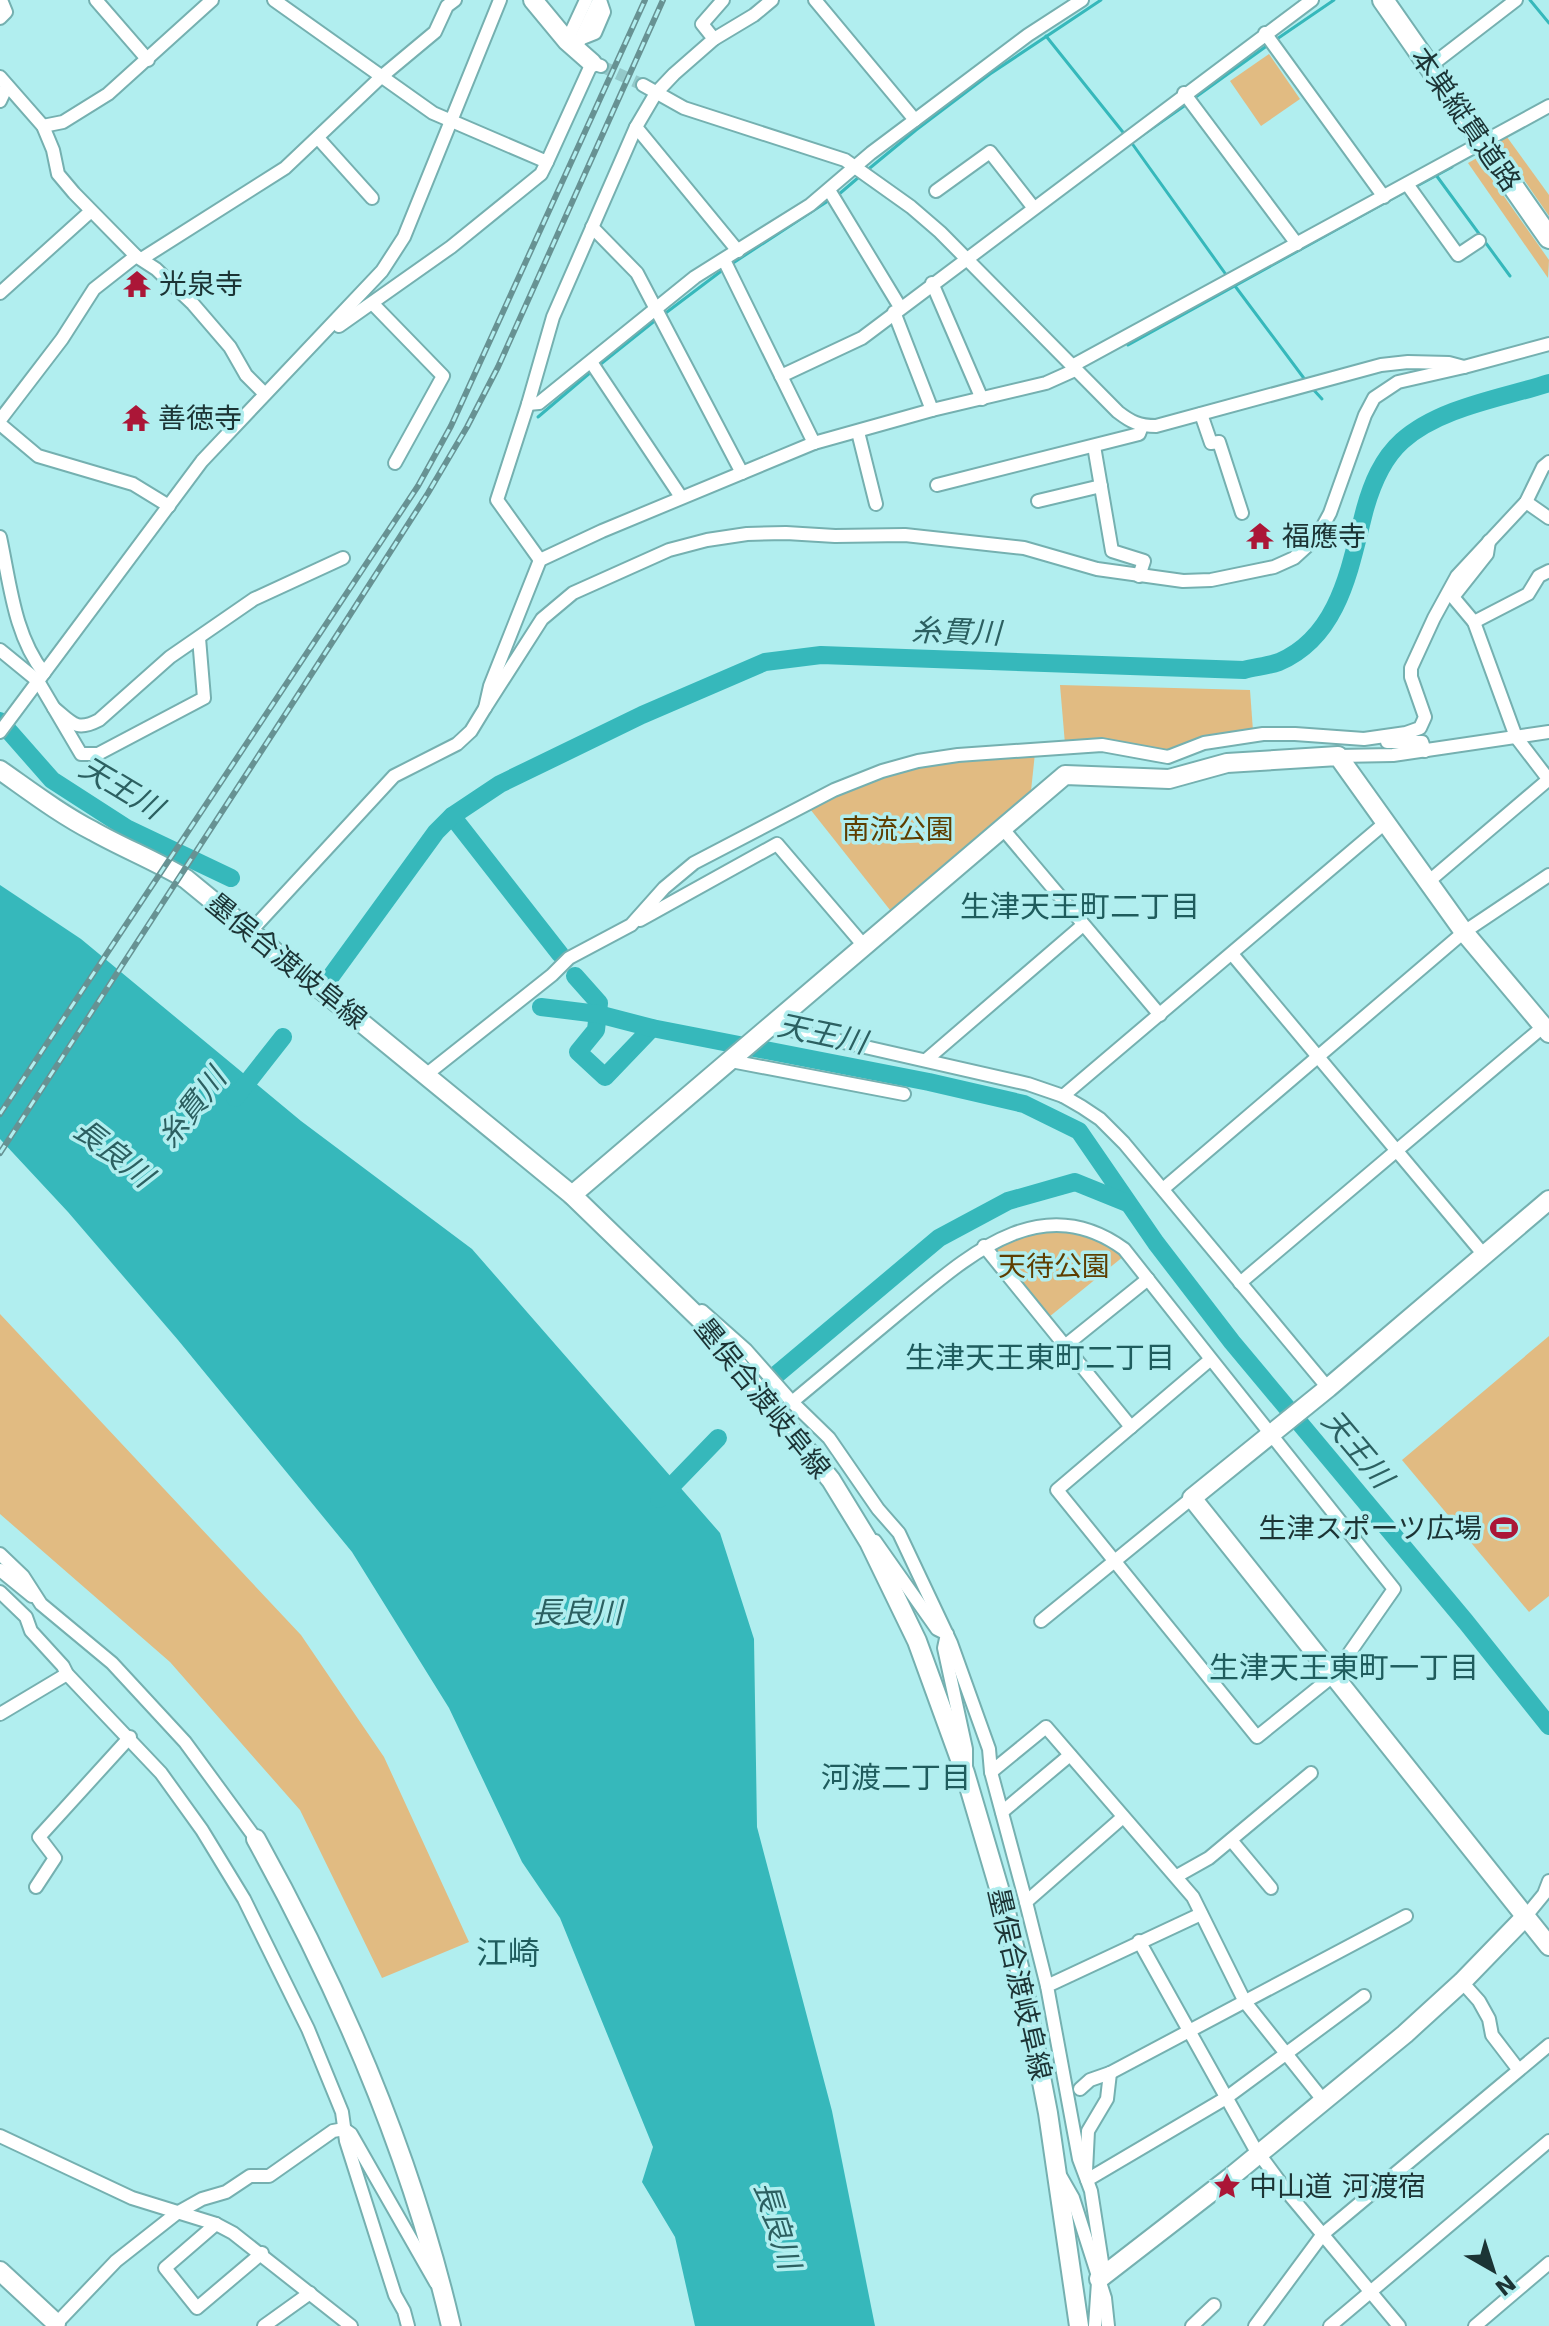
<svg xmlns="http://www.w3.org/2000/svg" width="1549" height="2326" font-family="'DejaVu Sans','Noto Sans JP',sans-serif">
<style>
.green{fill:#e1bb82}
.water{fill:#36b8bb}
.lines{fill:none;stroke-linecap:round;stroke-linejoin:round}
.stream{stroke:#36b8bb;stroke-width:3}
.river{stroke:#36b8bb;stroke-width:18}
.street-tunnel{stroke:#93c9ca;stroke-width:12;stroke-dasharray:12 6;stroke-linecap:butt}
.street-casing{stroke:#75b0b0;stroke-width:16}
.secondary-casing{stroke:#75b0b0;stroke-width:22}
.primary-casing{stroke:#75b0b0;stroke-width:24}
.street{stroke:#fff;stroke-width:12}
.secondary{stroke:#fff;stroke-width:18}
.primary{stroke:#fff;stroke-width:20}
.rail-casing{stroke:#679293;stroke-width:6}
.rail{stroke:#b1eeef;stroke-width:3;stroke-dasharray:9;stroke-linecap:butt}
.labels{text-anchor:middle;stroke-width:7;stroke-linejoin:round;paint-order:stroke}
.street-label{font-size:28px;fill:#1c3435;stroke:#b1eeef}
.poi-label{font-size:28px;fill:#1c3435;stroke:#b1eeef;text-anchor:start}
.park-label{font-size:28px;fill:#5e3e00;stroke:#b1eeef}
.water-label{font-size:30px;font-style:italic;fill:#2c6061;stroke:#b1eeef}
.neighbourhood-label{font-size:30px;fill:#1f5c5d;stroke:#b1eeef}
.quarter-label{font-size:32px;fill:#1f5c5d;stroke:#b1eeef}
</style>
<rect width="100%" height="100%" fill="#b1eeef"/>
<!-- green -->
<g class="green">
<path d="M1269,54L1300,99L1261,126L1230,81Z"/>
<path d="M1507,137L1549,195V216L1498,142Z"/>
<path d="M1477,158L1549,260L1548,278L1468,163Z"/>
<path d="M1060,685L1250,690L1253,731L1173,752L1065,744Z"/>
<path d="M1035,753L1031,791L890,910L810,809C879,765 955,758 1035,753Z"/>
<path d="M1065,1230L1112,1246L1124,1256L1049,1317L993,1248L1044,1231Z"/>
<path d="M0,1314L301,1635L384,1757L469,1942L382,1978L300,1810L170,1662L0,1514Z"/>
<path d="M1549,1336V1596L1529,1612L1402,1460Z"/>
</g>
<!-- water -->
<path class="water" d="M0,885L81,939L301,1121L472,1249L720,1533L754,1639L757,1827L832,2111L875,2326H695L675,2237L642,2182L653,2147L560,1918L522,1862L449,1708L352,1552L178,1340L68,1212L0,1139Z"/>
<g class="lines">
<!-- stream -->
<g class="stream">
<path d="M1530,0L1549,23"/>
<path d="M1046,36L1126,136"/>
<path d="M1274,41L1334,0"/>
<path d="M1193,99L1268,45"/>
<path d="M1131,142L1227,276"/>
<path d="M1131,143L1187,104"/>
<path d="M865,172L916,130L990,74L1101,0"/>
<path d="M1436,175L1510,276"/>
<path d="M1415,187L1452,167"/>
<path d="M838,195L859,177"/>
<path d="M730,265L831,199"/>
<path d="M1232,282L1306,381"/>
<path d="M663,315L724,269"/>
<path d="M1128,345L1408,190"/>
<path d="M597,367L657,319"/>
<path d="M1311,387L1322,399"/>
<path d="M538,417L591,372"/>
</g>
<!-- river -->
<g class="river">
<path d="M0,721L52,780L128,829L231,878"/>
<path d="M452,816L560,954"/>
<path d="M575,976L599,1003L596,1030L578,1052L605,1077L652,1028"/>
<path d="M329,979L436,832L452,816L500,784L642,715L765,662L821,655L1244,670C1255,667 1268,666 1279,662C1340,636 1350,566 1365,509C1372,484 1382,459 1402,441C1440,407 1503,398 1549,383"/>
<path d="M541,1007L598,1014L652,1028L929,1082L1024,1104L1079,1131L1156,1243L1232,1342L1466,1622L1549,1726"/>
<path d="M235,1098L283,1037"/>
<path d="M776,1375L939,1238L1008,1201L1075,1182L1127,1203"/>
<path d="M659,1499L718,1438"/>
</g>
<!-- street-tunnel -->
<path class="street-tunnel" d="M601,66L643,85"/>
<!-- street casing -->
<g class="street-casing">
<g id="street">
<path d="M96,0L148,60"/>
<path d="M274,0L433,113L547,162L592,63L601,66"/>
<path d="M0,18L6,12L1,0"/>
<path d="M1265,33L1384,197"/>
<path d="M580,39L595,33L604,12L600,0"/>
<path d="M714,39L702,24L723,0"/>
<path d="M567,41L586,0"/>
<path d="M576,48L599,0"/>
<path d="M1429,67L1516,0"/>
<path d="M0,77L43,126L53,150L58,174L74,193L136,256L156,269L193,304L230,347L246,375L265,394"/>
<path d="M643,85L684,108L845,160L911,207L940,232L1118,412C1131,422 1139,426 1156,426L1381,365L1408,362L1449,363L1464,367L1549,344"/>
<path d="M1184,93L1297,244"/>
<path d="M0,101L7,86"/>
<path d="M915,120L1028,35L1082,0"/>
<path d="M43,126L63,122L108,94L212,0"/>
<path d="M318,138L372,198"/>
<path d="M1407,184L1458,255L1479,241"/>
<path d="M829,190L900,307"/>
<path d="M936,191L990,152L1033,207"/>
<path d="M592,227L637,273L742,473"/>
<path d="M738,251L636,127L656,93L674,74L714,39L754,15L772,0"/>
<path d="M143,258L285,168L381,77L435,32L447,6L455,0"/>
<path d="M724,260L814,443"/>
<path d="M932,283L982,399"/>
<path d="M0,293L91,211"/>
<path d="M373,304L443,376L395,463"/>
<path d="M894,312L932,410"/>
<path d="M339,326L451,247L541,174L547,162"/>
<path d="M591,362L681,497"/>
<path d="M1072,366L1549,106"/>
<path d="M781,376L862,338L1312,0"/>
<path d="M528,404L539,403L695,277L810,205L871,153L915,120L815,0"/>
<path d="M1201,414L1211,443L1219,442L1242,513"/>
<path d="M0,420L62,339L94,289L136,256"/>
<path d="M0,424L38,456L133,484L169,506"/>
<path d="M858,432L876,504"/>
<path d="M1094,446L1112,551L1144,561L1139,576"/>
<path d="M937,485L1139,434L1142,426"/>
<path d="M1038,501L1101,486"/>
<path d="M1526,502L1549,518"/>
<path d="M0,537C10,583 14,635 44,673"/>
<path d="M1489,541L1487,554L1453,597L1474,622L1516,737L1549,780"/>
<path d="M540,560L497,500L528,404L553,317L636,127"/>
<path d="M1474,622L1528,594L1539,576L1549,571"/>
<path d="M0,650L38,681L81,754H98L204,698L199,638"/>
<path d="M54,708C72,723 76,732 99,720L170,657L254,599L343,558"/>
<path d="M485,708L542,619L573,593L669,550L707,540L747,534L786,533L835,536L905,535L1024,548L1097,569L1183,581L1211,580L1274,567L1294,558L1317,537L1330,513L1365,415L1374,398L1398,382L1464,367"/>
<path d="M0,732L202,461L382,271L404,237L500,0"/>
<path d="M1387,742H1422L1425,751"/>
<path d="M1338,756L1393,755L1549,732"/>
<path d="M1003,829L1160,1015"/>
<path d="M1428,882L1549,779"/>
<path d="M640,920L777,844L865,947"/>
<path d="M250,932L394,776L457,744L471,731L485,708L490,686L540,560L602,531L814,443L932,410L1046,383L1075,370"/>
<path d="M1232,954L1484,1255"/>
<path d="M773,1026L1028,1084L1063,1096L1082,1107L1100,1119L1124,1143L1328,1388"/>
<path d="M926,1060L1083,925"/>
<path d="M731,1061L904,1094"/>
<path d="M427,1074L552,975L569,958L631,925L664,888L694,863L834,790L882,771L918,761L958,755L1102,745L1168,757L1204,743L1263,734H1295L1364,739L1406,733L1420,728L1425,717L1411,677V668L1434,618L1457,576L1526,502L1543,467L1549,462"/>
<path d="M1063,1096L1385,823"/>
<path d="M1163,1189L1464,932L1549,875"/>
<path d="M984,1246L1131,1427"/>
<path d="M1240,1283L1544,1026"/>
<path d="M702,1311L746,1350L792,1402C828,1372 864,1342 900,1312C965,1259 1039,1187 1124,1249L1211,1359L1394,1589L1334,1675L1257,1737L1057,1490L1211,1359"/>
<path d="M1066,1345L1148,1279"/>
<path d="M792,1402L829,1438L878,1509L899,1533L951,1643L989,1749L991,1772L1046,1727L1193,1897L1245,2002L1323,2100"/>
<path d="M875,1541L937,1629L947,1634L944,1648L966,1749V1766"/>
<path d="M0,1554L23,1576L41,1604L112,1663L185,1742L256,1839"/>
<path d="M0,1570L32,1596"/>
<path d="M0,1592L26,1617L31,1631L63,1666L67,1674L161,1773L202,1830L244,1899L308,2029L342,2112L346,2141L395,2295L404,2311L408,2326"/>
<path d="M1041,1621L1192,1498"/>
<path d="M0,1714L67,1674"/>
<path d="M991,1772L1026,1902"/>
<path d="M1002,1812L1070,1755"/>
<path d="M1231,1840L1271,1888"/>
<path d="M1177,1876L1209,1858L1311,1773"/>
<path d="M36,1887L55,1858L39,1837L130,1737"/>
<path d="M1526,1916L1544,1894L1549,1881"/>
<path d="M1139,1941L1254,2147L1288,2193L1399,2326"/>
<path d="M1462,1982L1479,2001L1489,2019L1492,2035L1518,2069"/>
<path d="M1047,1986L1026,1902L1123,1817"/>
<path d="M1080,2089L1090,2080L1110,2073L1406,1916"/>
<path d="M344,2129L351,2134L436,2283"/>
<path d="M0,2136L132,2198L216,2224L233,2233L351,2326"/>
<path d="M1086,2171L1088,2131L1107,2099L1110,2073"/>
<path d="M1061,2177L1073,2198L1105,2298L1108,2326"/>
<path d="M1087,2180L1226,2098L1364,1996"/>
<path d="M216,2224L165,2268L197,2308L262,2253"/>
<path d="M1104,2275L1091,2191L1079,2159L1047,1986L1201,1914"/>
<path d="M54,2326L116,2261L177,2213L202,2199L226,2192L250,2176H269L333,2131L344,2129"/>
<path d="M264,2326L310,2293"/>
<path d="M1095,2326L1098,2282"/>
<path d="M1192,2326L1214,2305"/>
<path d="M1255,2326L1323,2234L1549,2045"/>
<path d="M1330,2326L1549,2141"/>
<path d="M1475,2326L1549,2263"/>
</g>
</g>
<!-- secondary casing -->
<g class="secondary-casing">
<g id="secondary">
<path d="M533,0L567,41L592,63"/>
<path d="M0,770C30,791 60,814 93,831C123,848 156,861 186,879L572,1195L702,1321L831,1480L869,1542L917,1641L965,1773L1006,1912L1023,1984L1048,2113L1079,2326"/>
<path d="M572,1195L1065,775L1169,779L1227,763L1338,756L1464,932L1549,1033"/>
<path d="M1549,1200L1328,1388L1192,1498L1549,1946"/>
<path d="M256,1839C341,1992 411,2155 451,2326"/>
<path d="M0,2271L56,2323"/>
<path d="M1099,2279L1232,2176L1405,2034L1462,1982L1526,1916"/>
</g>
</g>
<!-- primary casing -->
<g class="primary-casing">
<path id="primary" d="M1383,0L1549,238"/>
</g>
<!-- street -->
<use href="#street" class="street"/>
<!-- secondary -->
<use href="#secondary" class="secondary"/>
<!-- primary -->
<use href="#primary" class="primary"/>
<!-- rail casing -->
<g class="rail-casing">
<g id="rail">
<path d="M0,1114L418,486L451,426L645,0"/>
<path d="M0,1153L346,621L428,493L467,427L498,367L663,0"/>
</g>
</g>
<!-- rail -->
<use href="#rail" class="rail"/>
</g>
<!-- icons -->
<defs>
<g id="temple-bare" transform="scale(2.16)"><path d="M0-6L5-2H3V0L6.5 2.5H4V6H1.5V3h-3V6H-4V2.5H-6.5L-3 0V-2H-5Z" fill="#ab1637" stroke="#b1eeef" stroke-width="2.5" paint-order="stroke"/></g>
<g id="stadium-bare" transform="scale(2.16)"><path d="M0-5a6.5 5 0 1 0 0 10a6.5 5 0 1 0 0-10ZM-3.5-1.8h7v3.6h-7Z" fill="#ab1637" stroke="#b1eeef" stroke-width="2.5" paint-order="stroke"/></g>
<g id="sight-bare" transform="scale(2.16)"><path d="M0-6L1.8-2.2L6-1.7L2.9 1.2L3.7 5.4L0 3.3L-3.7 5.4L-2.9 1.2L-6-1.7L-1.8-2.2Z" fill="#ab1637" stroke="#b1eeef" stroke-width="2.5" paint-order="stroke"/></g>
</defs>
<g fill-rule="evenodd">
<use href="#temple-bare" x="137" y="284"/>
<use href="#temple-bare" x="136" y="418"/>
<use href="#temple-bare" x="1260" y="536"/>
<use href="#stadium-bare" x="1504" y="1528"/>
<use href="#sight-bare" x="1227" y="2186"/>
</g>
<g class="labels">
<!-- street labels -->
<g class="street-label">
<text transform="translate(1466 119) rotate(55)" y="10">本巣縦貫道路</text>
<text transform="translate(287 961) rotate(39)" y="10">墨俣合渡岐阜線</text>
<text transform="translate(763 1398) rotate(51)" y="10">墨俣合渡岐阜線</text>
<text transform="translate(1020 1984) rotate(77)" y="10">墨俣合渡岐阜線</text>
</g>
<!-- poi labels -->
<g class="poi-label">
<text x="159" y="294">光泉寺</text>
<text x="158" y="428">善徳寺</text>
<text x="1282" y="546">福應寺</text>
<text x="1482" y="1538" text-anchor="end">生津スポーツ広場</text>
<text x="1249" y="2196">中山道 河渡宿</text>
</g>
<!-- park labels -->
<g class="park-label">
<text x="898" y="839">南流公園</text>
<text x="1054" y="1276">天待公園</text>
</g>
<!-- water labels -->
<g class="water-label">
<text transform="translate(956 632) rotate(2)" y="10">糸貫川</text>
<text transform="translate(121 788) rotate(31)" y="10">天王川</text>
<text transform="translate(822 1034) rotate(12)" y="10">天王川</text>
<text transform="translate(192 1108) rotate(-52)" y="10">糸貫川</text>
<text transform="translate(113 1153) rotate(38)" y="10">長良川</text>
<text transform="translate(1357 1449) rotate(50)" y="10">天王川</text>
<text x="577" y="1623">長良川</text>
<text transform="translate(777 2225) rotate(73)" y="10">長良川</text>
</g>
<!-- neighbourhood labels -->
<g class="neighbourhood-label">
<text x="1080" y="917">生津天王町二丁目</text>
<text x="1040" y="1368">生津天王東町二丁目</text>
<text x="1344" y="1678">生津天王東町一丁目</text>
<text x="896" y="1788">河渡二丁目</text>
</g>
<!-- quarter labels -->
<g class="quarter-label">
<text x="508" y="1964">江崎</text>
</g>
</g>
<!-- north arrow -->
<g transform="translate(1493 2270) rotate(141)" stroke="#b1eeef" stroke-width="6" paint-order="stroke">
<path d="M0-6L14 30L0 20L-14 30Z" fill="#1c3435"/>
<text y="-12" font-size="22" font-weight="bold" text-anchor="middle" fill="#1c3435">N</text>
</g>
</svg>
